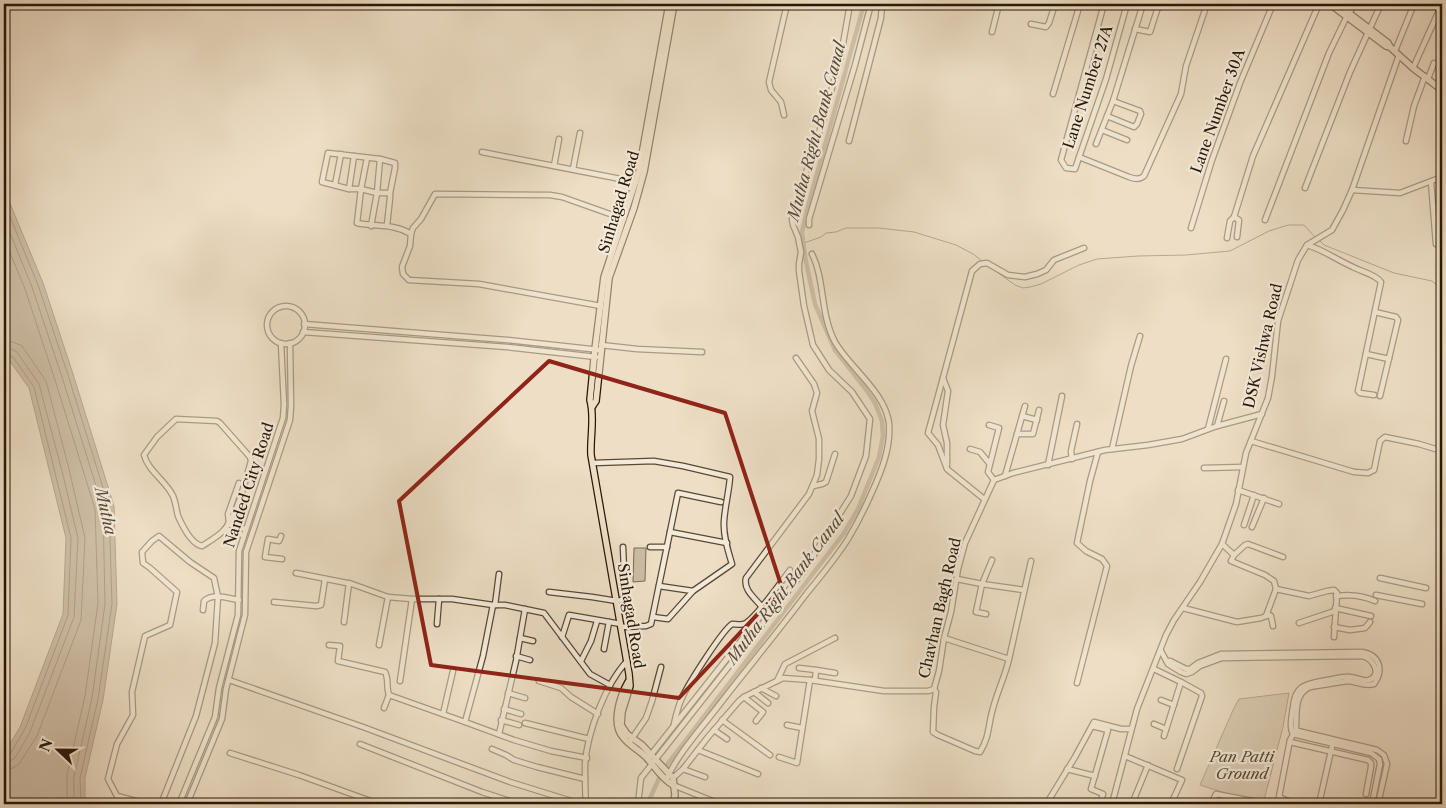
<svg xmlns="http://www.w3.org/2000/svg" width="1446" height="808" font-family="'Libre Caslon Text',serif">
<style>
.green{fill:#cbbca5;stroke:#796a56}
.water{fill:#aa9a84;stroke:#766652}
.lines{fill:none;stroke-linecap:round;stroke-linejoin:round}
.shore{stroke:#685846;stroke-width:1}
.stream{stroke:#766652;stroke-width:1}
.canal{stroke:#aa9a84;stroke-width:4.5}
.minor-casing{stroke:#584936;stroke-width:7}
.major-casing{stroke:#271707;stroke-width:8}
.minor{stroke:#f3ead9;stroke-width:4.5}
.major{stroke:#eddec5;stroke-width:5.5}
.marked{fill:none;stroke:#8f2418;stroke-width:4;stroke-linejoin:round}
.labels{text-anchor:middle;stroke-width:4.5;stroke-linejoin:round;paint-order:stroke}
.street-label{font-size:15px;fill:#271707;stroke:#f3ead9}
.park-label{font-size:15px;font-style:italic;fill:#584936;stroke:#f3ead9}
.water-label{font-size:16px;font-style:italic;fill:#5b4b39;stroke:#f3ead9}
</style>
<rect width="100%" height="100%" fill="#eddec5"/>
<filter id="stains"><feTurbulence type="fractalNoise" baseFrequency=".004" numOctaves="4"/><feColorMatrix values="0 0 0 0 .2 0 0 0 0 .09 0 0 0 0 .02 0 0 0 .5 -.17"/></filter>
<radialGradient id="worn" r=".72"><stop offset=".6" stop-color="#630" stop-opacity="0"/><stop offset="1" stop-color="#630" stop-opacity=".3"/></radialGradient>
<!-- green -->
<g class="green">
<path d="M634,548H646L645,581L633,582Z"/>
<path d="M1289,693L1283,727L1263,804H1259L1200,785L1234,708L1239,699Z"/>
</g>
<!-- water -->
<path class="water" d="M4,189L43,283L73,374L114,506L117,604L103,700L85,778V804H4V754L20,727L63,614L66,538L29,388L9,360L4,364Z"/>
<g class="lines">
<!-- shore -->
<g class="shore">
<path d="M4,202L38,285L68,375L109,507L112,604L98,699L80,778L81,804"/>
<path d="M4,218L32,287L62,377L103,508L105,604L92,698L74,777V804"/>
<path d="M4,238L25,289L55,380L95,509L98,603L85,696L67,775V804"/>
<path d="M4,342H13L22,346L46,381L69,469L85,538L81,620L37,736L19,764L13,768L4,770"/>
<path d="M4,350L11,349L17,352L39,384L62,471L78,538L74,617L30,732L15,758L10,761L4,762"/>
<path d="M4,357L8,355L13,357L34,387L71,538L68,615L25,729L10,754L4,756"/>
</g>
<!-- stream -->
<g class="stream">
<path d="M1319,240L1324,245L1394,273L1432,281L1442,290"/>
<path d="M804,243L821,237L826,233L836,232L846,228H879L914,232L956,245L973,254L982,261"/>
<path d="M987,265L1015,285L1023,288L1030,287L1041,284L1079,265L1097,259L1138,256L1186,255L1230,251L1269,231L1288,225H1304L1316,238"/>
</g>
<!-- canal -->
<path class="canal" d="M650,804V798L663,770L844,533L858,509L879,457L883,436L882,421L875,403L865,388L835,350L815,304L805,257L802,232L807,210L864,4"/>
<!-- minor casing -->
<g class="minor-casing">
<g id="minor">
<path d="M1104,4L1061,160L1066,168L1075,169L1106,79L1127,4"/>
<path d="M1145,4L1158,8"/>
<path d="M1031,24L1046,27L1049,23L1055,4"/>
<path d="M1135,29L1150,32L1159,4"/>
<path d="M992,32L999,4"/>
<path d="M1395,51L1414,4"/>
<path d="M1413,68L1442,4"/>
<path d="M1428,79L1434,63"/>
<path d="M1437,86L1442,79"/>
<path d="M1053,94L1080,4"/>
<path d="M784,115L781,102L771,90L769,82L787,4"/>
<path d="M1107,116L1134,127L1137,124L1141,114L1140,111L1113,101"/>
<path d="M1102,130L1127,140"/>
<path d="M849,141L881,18L882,4"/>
<path d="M1406,141L1414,106L1425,76"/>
<path d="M1096,144L1113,101L1143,4"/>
<path d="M482,152L636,182"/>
<path d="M1079,157L1129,177C1135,179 1139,180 1144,176L1181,94L1186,66L1207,4"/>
<path d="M367,158L361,189L377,193H390V198L387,225"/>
<path d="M380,159L395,163V168L390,193"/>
<path d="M554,166L559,139"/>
<path d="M573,169L580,133"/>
<path d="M1442,170L1439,178L1442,202"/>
<path d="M1431,182L1436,244"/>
<path d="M335,185L341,154"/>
<path d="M1305,188L1350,72L1381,4"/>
<path d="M349,189L354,156"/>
<path d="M1352,190L1400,193L1442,177"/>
<path d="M1234,217L1239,220L1237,237"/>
<path d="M1265,220L1329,53L1347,16L1355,4"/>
<path d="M809,225V219L855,65L871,4"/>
<path d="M371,226L377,193L380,159L328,153L322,182L349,189H361L357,223C376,227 393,223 411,234L410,246L402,267L403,274L409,280L479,284L601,306"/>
<path d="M1191,228L1212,160L1240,83L1273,4"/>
<path d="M411,234L413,228L421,219L435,194L550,195L562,197L624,219"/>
<path d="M1227,238L1230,221L1234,217L1253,156L1319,4"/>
<path d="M1307,245C1324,250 1337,260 1353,267C1362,272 1375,274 1381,282L1358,391L1360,393L1374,395"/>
<circle cx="286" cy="325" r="19"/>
<path d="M1375,312L1396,317L1398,320L1380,396"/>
<path d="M304,324L507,340L600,350"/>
<path d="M303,332L507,347L596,357"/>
<path d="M601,345L637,349L702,352"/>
<path d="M1366,354L1389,359"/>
<path d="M943,378L948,391L943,425L947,443V465"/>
<path d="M1022,416L1037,420"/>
<path d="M176,419L217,421L220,423L250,457L251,461C245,482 238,512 225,529C219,536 210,541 202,546C191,544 182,525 178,516C176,509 176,503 173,496C166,481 148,471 144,455L157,437Z"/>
<path d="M989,425L999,428L988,472L994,480"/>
<path d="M1217,426L1224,401"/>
<path d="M1208,429L1226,359"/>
<path d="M1017,434H1033L1039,410"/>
<path d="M1251,441L1354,472L1368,473L1374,470L1380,441L1385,437L1419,444L1442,451"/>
<path d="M970,449L980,452L989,463"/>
<path d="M1112,449L1131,366L1140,336"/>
<path d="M1072,459L1071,451L1077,424"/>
<path d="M593,463L654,461L683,466L730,477C729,492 725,506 724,521C723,535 728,551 732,564L693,591L659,586"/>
<path d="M1048,465L1062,396"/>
<path d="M1204,468L1243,467"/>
<path d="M1005,476L1025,406"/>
<path d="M813,486L822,484L826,482L835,454"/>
<path d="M1238,490L1279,504"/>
<path d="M984,499L947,469L938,445L928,433L972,271L980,264L987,263L1008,275L1025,277L1037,274L1046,270L1054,260L1084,248"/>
<path d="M229,522L228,514L239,483"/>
<path d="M228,524L245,529"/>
<path d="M1244,525L1254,495"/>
<path d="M1252,527L1264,498"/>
<path d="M225,529L243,535"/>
<path d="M670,532L727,543"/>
<path d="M281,536L279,541L268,539L265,557L282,559"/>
<path d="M650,547H667"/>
<path d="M1234,555L1245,545L1248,544L1283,557"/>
<path d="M992,560L982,584L1024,590"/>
<path d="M296,573L352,584L388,597L412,599H452L493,605H505L544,613L590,674L610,685"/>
<path d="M1380,578L1426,588"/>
<path d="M957,579L982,584L976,612L986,614"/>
<path d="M1276,589L1309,596L1327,591L1334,590L1337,593L1334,637"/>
<path d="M549,592L592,597L617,601L622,600L625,594L623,547"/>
<path d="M1376,595L1422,604"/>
<path d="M1336,596C1350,594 1362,595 1375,601"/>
<path d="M274,602L316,606L321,605L325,579"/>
<path d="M493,605L483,656L465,722L514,740L551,751L587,758"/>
<path d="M495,605L499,574"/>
<path d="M1183,608L1237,622L1261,618L1266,616L1276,589L1274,581L1265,575L1231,561L1234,555L1222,544"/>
<path d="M1335,608L1371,616"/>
<path d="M203,610L204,601C213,593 227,598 239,600"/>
<path d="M1266,616L1269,615L1271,616L1273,626"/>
<path d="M653,617L668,619L693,591"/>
<path d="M344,622L349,583"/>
<path d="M1299,623L1335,611"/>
<path d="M437,624L439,599"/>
<path d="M621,627L646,626L651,624L678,493L721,502"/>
<path d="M1334,627L1350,630L1365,628L1370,622"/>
<path d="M562,637L569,615L621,624"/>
<path d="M520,638L533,641"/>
<path d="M329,645L340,646L338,661L385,672C389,679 386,687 389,695"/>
<path d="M379,645L388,597"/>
<path d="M604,649L609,622"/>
<path d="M1161,651L1168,664L1181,672L1186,674L1192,672L1200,666L1222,658L1362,656C1374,658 1382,676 1369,680C1363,682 1356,677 1350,677C1343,676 1335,679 1327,680C1307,684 1295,684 1293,707C1292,715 1289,727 1293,734"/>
<path d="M516,656L530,660"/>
<path d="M1009,659L1031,561"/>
<path d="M581,661L591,641L597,621"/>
<path d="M1167,661H1170L1186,669H1190L1198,663L1221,654L1362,652C1380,655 1384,670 1374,684C1363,687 1357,681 1347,681L1310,687C1294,694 1297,712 1296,727V730L1298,731L1377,750L1384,755L1387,764L1378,804"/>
<path d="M799,668L816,670"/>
<path d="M1154,669L1181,682L1164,736"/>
<path d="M229,680L363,727L510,782L581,804"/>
<path d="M815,680L816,670L835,673"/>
<path d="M400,681L412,599"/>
<path d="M539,681L561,688L571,697L598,714"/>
<path d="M777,681L785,664L835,638"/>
<path d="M1077,683L1107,566L1102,559L1086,551L1077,543L1090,481L1098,452"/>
<path d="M761,688L776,696"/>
<path d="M934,689L936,692L934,707L933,732L938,735L975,751L980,752C989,738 988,727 992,712C996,694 1005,677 1009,659L944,638"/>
<path d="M754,692L768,703"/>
<path d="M508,693L525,698"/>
<path d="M744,697L763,712L756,721"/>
<path d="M1161,700L1174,705"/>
<path d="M384,708L389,695L465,722"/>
<path d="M504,709L521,714"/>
<path d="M443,714L453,671"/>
<path d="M501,720L519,725"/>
<path d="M722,720L770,755"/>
<path d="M525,723L589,739"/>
<path d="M674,724C676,715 678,706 682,698C688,684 722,631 732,624C736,624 740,625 744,624C754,620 782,581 790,570"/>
<path d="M1154,724L1166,729"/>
<path d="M787,725L802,728"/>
<path d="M1092,726L1108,730L1091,789L1103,794L1100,804"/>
<path d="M714,730L727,739"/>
<path d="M499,734L516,661L525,609"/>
<path d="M1293,734L1371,753L1379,759L1380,764L1372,804"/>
<path d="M631,740L646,718L652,701L661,667"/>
<path d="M1290,742L1368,760L1371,763V767L1366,794"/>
<path d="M360,744L482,792L519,804"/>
<path d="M492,749L506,755L514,760L537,767L585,779"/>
<path d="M698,750L758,774"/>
<path d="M230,753L299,775L379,804"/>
<path d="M650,756L759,618L762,607C755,598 743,590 746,578L809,494L817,475L819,459V439L812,411L817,393L814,384L796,358"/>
<path d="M1125,756L1182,780L1171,804"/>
<path d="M779,757L797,763L810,680"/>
<path d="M683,769L705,777"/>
<path d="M1067,769L1095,776"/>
<path d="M1177,769L1202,696L1201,693L1181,682"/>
<path d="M673,778L683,769L708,737L739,701L744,697L783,678L810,680L884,691H928L934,689L939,671L944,638L951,612L958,569L965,543L994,480L1013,473L1105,450L1148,445L1182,439L1217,426L1262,414"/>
<path d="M666,780C678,754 698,732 716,709C746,670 777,633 807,593C821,576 836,558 848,539C857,524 865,508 872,492C882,470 891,447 889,423C885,392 850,368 835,342C820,314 825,280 812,254"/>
<path d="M673,785L720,804"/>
<path d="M1267,803L1271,802L1293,804"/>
<path d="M147,804L117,796L108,779L117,744L133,715L132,692L145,636L170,625L177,592L150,568L143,563L142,552L152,541L159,536L190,562L214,578L218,597L215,643L196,716L161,804"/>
<path d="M179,804L215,717L219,688L238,615L239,551L283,418L284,405L281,343"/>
<path d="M187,804L222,719L226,689L245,615L246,552L290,420L291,406L290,343"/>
<path d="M586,804C585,791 585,778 585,765C587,733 605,685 627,661"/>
<path d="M638,804L641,778L803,572L851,496L866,456L870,419L852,392L829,370L813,345L804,306L799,271V264L801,252L798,237L793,225L792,219L800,191L824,117L841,55L850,4"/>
<path d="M1050,804L1047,803L1075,757L1094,722L1121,729H1131"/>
<path d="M1112,804L1137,709L1166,635L1174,620L1200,582L1222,544L1236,504L1246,453L1268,398L1272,376L1278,321L1298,260L1307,245L1332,230L1343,210L1352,190L1399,55"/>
<path d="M1132,804L1148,765"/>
<path d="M1211,804L1216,794L1268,804"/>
<path d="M1288,804V801L1279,797L1290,740L1294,733"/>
<path d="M1319,804L1333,742"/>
</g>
</g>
<!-- major casing -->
<g class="major-casing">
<g id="major">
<path d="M669,4L639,171L604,277L595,349L590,400C595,417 590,437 591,455L629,674L630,686L622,712L621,725L627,734L642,745L673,778L675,795L673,804"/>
<path d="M1330,4L1386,46L1390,47"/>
<path d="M1337,4L1388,43L1390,47L1413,68L1442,90"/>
<path d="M592,407L596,401L609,278L634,208L644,172L674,4"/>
<path d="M628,682C620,696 611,724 623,737C629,745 639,750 646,757C655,767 662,779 673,785"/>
</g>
</g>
<!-- minor -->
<use href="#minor" class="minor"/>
<!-- major -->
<use href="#major" class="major"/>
</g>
<!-- marked area -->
<path d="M0 0H1446V808H0ZM549,361L725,413L782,588L679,698L431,665L399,501Z" fill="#eddec5" fill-opacity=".55" fill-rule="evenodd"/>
<path class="marked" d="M549,361L725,413L782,588L679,698L431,665L399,501Z"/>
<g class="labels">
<!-- street labels -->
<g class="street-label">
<text transform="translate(1088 87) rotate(-72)" y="5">Lane Number 27A</text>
<text transform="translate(1218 111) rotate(-70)" y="5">Lane Number 30A</text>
<text transform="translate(619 202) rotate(-73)" y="5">Sinhagad Road</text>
<text transform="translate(1263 346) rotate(-77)" y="5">DSK Vishwa Road</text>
<text transform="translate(249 485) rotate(-72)" y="5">Nanded City Road</text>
<text transform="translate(940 608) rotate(-77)" y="5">Chavhan Bagh Road</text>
<text transform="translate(631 616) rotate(81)" y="5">Sinhagad Road</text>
</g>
<!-- park labels -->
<g class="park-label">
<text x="1242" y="762">Pan Patti<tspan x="1242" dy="17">Ground</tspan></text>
</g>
<!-- water labels -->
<g class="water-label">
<text transform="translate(816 131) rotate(-75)" y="6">Mutha Right Bank Canal</text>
<text transform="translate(106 511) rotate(77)" y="6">Mutha</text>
<text transform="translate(785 588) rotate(-53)" y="6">Mutha Right Bank Canal</text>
</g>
</g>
<!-- margin -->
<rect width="1446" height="808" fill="none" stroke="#eddec5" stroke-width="20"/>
<rect x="5" y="5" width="1436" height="798" fill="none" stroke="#271707" stroke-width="2.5"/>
<rect x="10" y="10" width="1426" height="788" fill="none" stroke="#271707"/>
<!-- north arrow -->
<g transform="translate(58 750) rotate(292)" stroke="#f3ead9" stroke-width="4" paint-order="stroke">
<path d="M0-4L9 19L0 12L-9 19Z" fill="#271707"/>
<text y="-8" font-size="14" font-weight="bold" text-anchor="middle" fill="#271707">N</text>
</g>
<rect width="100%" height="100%" filter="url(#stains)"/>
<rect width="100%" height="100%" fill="url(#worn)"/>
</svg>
